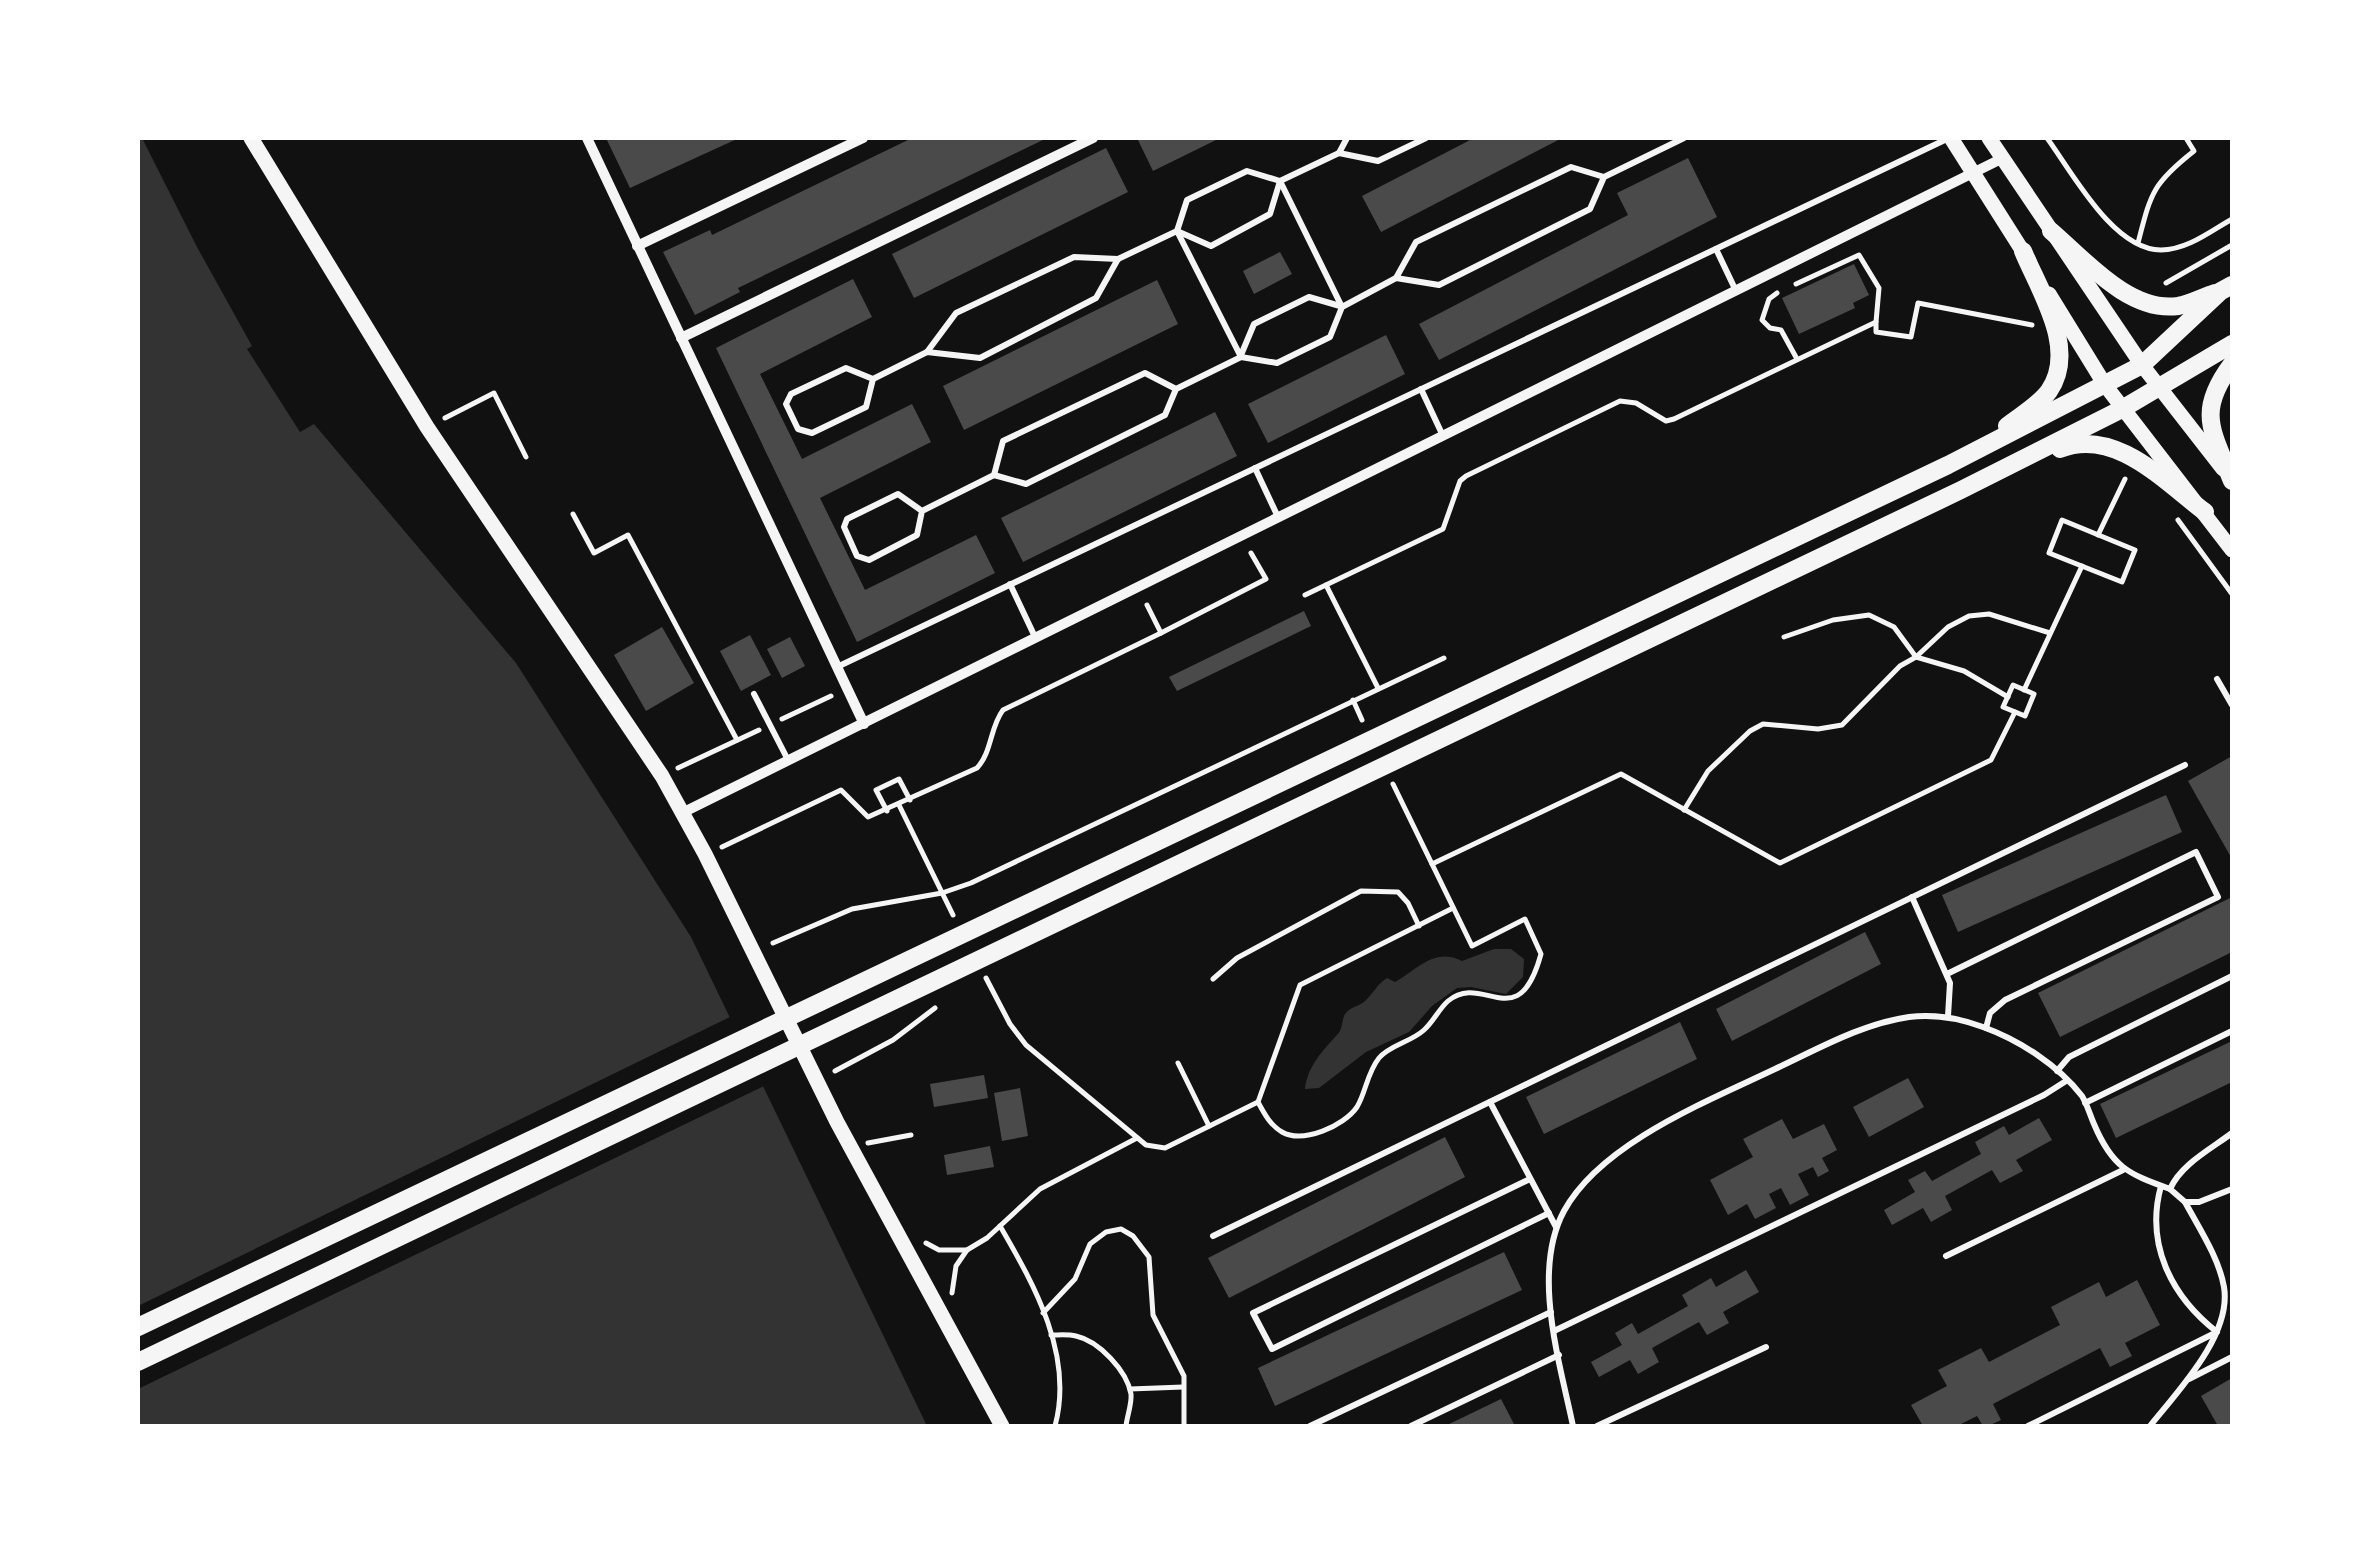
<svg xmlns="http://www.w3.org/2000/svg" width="2370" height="1564" font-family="'Work Sans',sans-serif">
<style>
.water{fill:#333}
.pier{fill:#111}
.building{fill:#4a4a4a}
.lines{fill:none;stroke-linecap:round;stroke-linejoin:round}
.path{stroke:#f5f5f5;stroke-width:5}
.service{stroke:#f5f5f5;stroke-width:6}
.minor{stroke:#f5f5f5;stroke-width:10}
.tertiary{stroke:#f5f5f5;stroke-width:15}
.primary{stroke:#f5f5f5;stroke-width:18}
</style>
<rect width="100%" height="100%" fill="#111"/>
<!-- water -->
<g class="water">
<path d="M138,138H142L197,247L252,346L247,349L300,432L314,424L516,663L691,937L927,1426H138Z"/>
<path d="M1494,949H1511L1524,959L1523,977L1506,994L1471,987L1457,988L1432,1006L1409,1032L1366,1052L1319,1088L1305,1089C1307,1067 1323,1050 1337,1035C1343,1029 1341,1022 1345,1014C1351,1006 1358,1007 1365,1001C1373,994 1377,984 1387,978L1395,982C1419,968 1435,947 1462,961Z"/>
</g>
<!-- pier -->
<path class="pier" d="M734,1015L768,1084L138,1389V1306Z"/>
<!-- building -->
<g class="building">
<path d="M606,138H739L630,188Z"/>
<path d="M912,138H1047L738,288L740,292L695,315L663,252L710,230L712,235Z"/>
<path d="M1137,138H1220L1153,171Z"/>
<path d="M1474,138H1562L1381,232L1362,196Z"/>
<path d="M1106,148L1128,192L914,298L892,254Z"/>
<path d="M1688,158L1717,217L1439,360L1419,324L1628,215L1617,193Z"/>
<path d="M1280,252L1292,274L1254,294L1243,271Z"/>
<path d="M1854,264L1869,295L1853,303L1855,308L1799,334L1782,298Z"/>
<path d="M853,279L872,317L760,374L802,459L912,404L931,442L820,498L865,590L976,535L995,573L857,642L716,348Z"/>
<path d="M1157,280L1178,324L964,430L943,386Z"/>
<path d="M1386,335L1405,374L1268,443L1248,404Z"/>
<path d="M1215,412L1237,456L1023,562L1001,518Z"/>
<path d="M1304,611L1311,626L1177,691L1169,677Z"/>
<path d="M662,627L694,683L646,711L614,655Z"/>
<path d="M750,635L771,675L741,691L720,651Z"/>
<path d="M790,637L805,666L782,678L767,649Z"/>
<path d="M2232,756V859L2188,781Z"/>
<path d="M2166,795L2182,832L1958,932L1942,895Z"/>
<path d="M2232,897V952L2060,1037L2038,993Z"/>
<path d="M1865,932L1881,964L1732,1041L1716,1009Z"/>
<path d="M1680,1022L1697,1059L1544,1134L1526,1097Z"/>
<path d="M2232,1041V1082L2116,1138L2100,1104Z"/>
<path d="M984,1075L988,1098L934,1107L930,1084Z"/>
<path d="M1908,1078L1924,1107L1869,1137L1853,1107Z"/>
<path d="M1020,1088L1028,1136L1002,1141L994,1093Z"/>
<path d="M2039,1118L2052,1140L2016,1160L2023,1171L2000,1183L1992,1170L1945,1196L1952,1210L1931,1222L1923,1208L1892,1225L1884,1210L1915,1192L1908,1180L1925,1171L1932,1181L1981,1154L1975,1142L2004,1126L2009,1135Z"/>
<path d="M1782,1119L1793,1139L1824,1124L1837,1150L1822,1158L1829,1171L1818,1177L1813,1167L1798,1174L1809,1195L1790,1205L1781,1188L1769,1194L1776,1208L1755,1219L1747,1204L1728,1215L1710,1180L1753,1157L1743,1139Z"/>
<path d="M1445,1137L1465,1177L1229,1298L1208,1258Z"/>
<path d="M990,1146L994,1167L947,1175L944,1155Z"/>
<path d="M1504,1252L1522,1290L1275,1406L1258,1368Z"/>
<path d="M1746,1270L1759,1292L1723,1312L1729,1323L1707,1335L1699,1322L1652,1348L1659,1362L1638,1374L1630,1360L1599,1377L1591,1362L1622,1345L1615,1333L1632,1323L1638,1334L1688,1306L1682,1295L1711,1278L1716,1287Z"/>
<path d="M2137,1280L2160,1325L2125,1343L2132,1356L2110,1367L2100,1348L1993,1404L2001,1420L1988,1426H1983L1977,1416L1957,1426H1923L1911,1405L1947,1386L1938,1370L1981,1348L1989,1362L2060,1325L2051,1307L2099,1282L2106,1297Z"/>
<path d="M2232,1378V1426H2218L2201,1396Z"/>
<path d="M1501,1399L1515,1426H1445Z"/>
</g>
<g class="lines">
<!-- path -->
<g class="path">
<path d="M2047,138C2072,172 2113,250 2161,250C2187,250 2211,231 2232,219"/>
<path d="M2138,243C2151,193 2152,184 2194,151L2186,138"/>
<path d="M2166,283L2232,245"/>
<path d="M1796,284L1859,255L1879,288L1876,322"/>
<path d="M1777,293L1769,299L1762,320L1770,328L1781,330L1797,359"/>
<path d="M445,418L494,393L526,457"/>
<path d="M573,514L594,553L628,535L737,740"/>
<path d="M2062,520L2135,550L2122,582L2049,553Z"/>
<path d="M2178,520L2232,594"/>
<path d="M2098,535L2125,479"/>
<path d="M1326,585L1378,688"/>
<path d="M1305,595L1443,529L1460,481L1466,476L1620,401L1636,403L1666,421L1674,419L1876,322V332L1911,337L1918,303L2032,325"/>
<path d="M1161,633L1266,579L1251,553"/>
<path d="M1784,637L1833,620L1869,615L1894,627L1916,657L1964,671L2008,697"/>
<path d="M2013,685L2034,694L2025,716L2003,707Z"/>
<path d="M2024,690L2082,566"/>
<path d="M1353,700L1362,720"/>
<path d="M782,719L831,696"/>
<path d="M678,768L759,730"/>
<path d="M899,805L953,915"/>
<path d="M1684,810L1708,771L1750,731L1763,724L1818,729L1842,725L1900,666L1916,657L1948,627L1969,616L1989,614L2050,633"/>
<path d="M887,811L876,790L899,779L910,800"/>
<path d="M722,847L841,790L868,817L977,768C992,752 990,727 1003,710L1161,633L1147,605"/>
<path d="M1432,864L1621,774L1780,863L1991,760L2015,712"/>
<path d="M773,943L852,909L942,893L971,883L1444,658"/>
<path d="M986,978L1010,1024L1026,1045L1146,1145L1165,1148L1258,1102L1300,985L1453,908"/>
<path d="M1213,979L1237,958L1361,891L1398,892L1408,903L1419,926"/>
<path d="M1178,1063L1209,1126"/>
<path d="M835,1071L893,1040L935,1008"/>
<path d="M1258,1102C1264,1113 1270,1125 1282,1132C1303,1144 1344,1126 1357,1107C1366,1092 1367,1073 1379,1058C1390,1045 1411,1042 1424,1030C1433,1022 1439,1009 1448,1001C1483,971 1518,1038 1541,954L1525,919L1472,946L1393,784"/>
<path d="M868,1143L911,1135"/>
<path d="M1000,1226C1035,1286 1074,1356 1055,1426"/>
<path d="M926,1243L939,1250H967"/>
<path d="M952,1293L956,1266L967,1250L987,1238L1040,1189L1137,1138"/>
<path d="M1043,1313L1075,1279L1090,1244L1106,1232L1121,1229L1133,1236L1149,1257L1153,1315L1184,1376V1426"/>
<path d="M1051,1335C1059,1335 1068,1334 1076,1336C1099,1341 1127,1371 1131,1394C1132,1404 1127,1416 1126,1426"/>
<path d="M1130,1389L1183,1387"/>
</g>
<!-- service -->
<g class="service">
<path d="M1339,153L1347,138"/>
<path d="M1716,249L1736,291"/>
<path d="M1396,278L1416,242L1571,167L1604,177"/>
<path d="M927,352L956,313L1074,257L1118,259"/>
<path d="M1241,355L1254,324L1309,297L1340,306"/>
<path d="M1241,357L1177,231L1187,200L1247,171L1280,181L1342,307"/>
<path d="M873,379L866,407L812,433L798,429L786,404L791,394L846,368L873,379L927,352L980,358L1096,298L1118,259L1177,231L1211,246L1270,214L1280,181L1339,153L1378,161L1426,138"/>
<path d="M1421,389L1443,436"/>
<path d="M1255,468L1278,517"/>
<path d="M994,475L1003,441L1145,373L1176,389"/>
<path d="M922,511L898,494L847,519L844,527L857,556L869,560L917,535L922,511L994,475L1026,484L1165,415L1176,389L1241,357L1277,363L1330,337L1342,307L1396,278L1439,285L1590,209L1604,177L1684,138"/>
<path d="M1010,584L1035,637"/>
<path d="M837,667L1949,138"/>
<path d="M2217,679L2232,705"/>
<path d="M754,694L788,760"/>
<path d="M1912,897L1950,983L1948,1016"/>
<path d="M1947,974L2196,852L2218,897L2005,1000L1990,1013L1986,1028"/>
<path d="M2057,1071L2069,1057L2232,976"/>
<path d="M1490,1102L1556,1227"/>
<path d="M2085,1103L2232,1031"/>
<path d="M2232,1133C2211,1149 2181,1164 2170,1189L2185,1202H2199L2232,1189"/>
<path d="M1530,1179L1253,1313L1272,1349L1549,1213"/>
<path d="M1213,1236L2185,765"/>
<path d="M1946,1256L2123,1170"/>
<path d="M1554,1331L2044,1095L2066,1081"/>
<path d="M2189,1379L2232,1357"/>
<path d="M1310,1426L1551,1312"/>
<path d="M1411,1426L1559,1355"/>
<path d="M1573,1426C1560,1363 1531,1272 1564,1211C1601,1143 1708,1101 1775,1069C1818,1049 1861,1024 1909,1017C1935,1014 1959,1018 1983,1027C2019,1040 2058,1065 2082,1096C2087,1104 2090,1115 2094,1124C2112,1167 2128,1174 2170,1189"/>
<path d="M1597,1426L1766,1347"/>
<path d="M2028,1426L2217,1332C2171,1296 2145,1244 2161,1186"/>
<path d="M2150,1426C2178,1391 2232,1335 2224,1287C2219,1258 2199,1228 2185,1202"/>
</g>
<!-- minor -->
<g class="minor">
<path d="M587,138L864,724"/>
<path d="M637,246L863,138"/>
<path d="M681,338L1093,138"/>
<path d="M682,813L2003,158"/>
</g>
<!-- tertiary -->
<g class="tertiary">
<path d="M251,138L427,427L662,776L705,854L837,1122L1002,1426"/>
<path d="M1951,138L2029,261"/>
<path d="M1989,138L2142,365L2223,469"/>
<path d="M2049,294L2105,385L2232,550"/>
</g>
<!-- primary -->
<g class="primary">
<path d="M2051,231C2084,259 2129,313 2178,306C2190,304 2203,297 2215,293"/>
<path d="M2232,364C2196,412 2212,430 2232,481"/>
<path d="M2007,426C2021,415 2039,405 2049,391C2078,349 2040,292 2023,251"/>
<path d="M2060,449C2115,427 2164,481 2205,512"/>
<path d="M138,1327L1948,465L2142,365L2221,291L2232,285"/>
<path d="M138,1362L1961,490L2122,409L2232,344"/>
</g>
</g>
<!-- border -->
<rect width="2370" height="1564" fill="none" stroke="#ffffff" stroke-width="280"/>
</svg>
